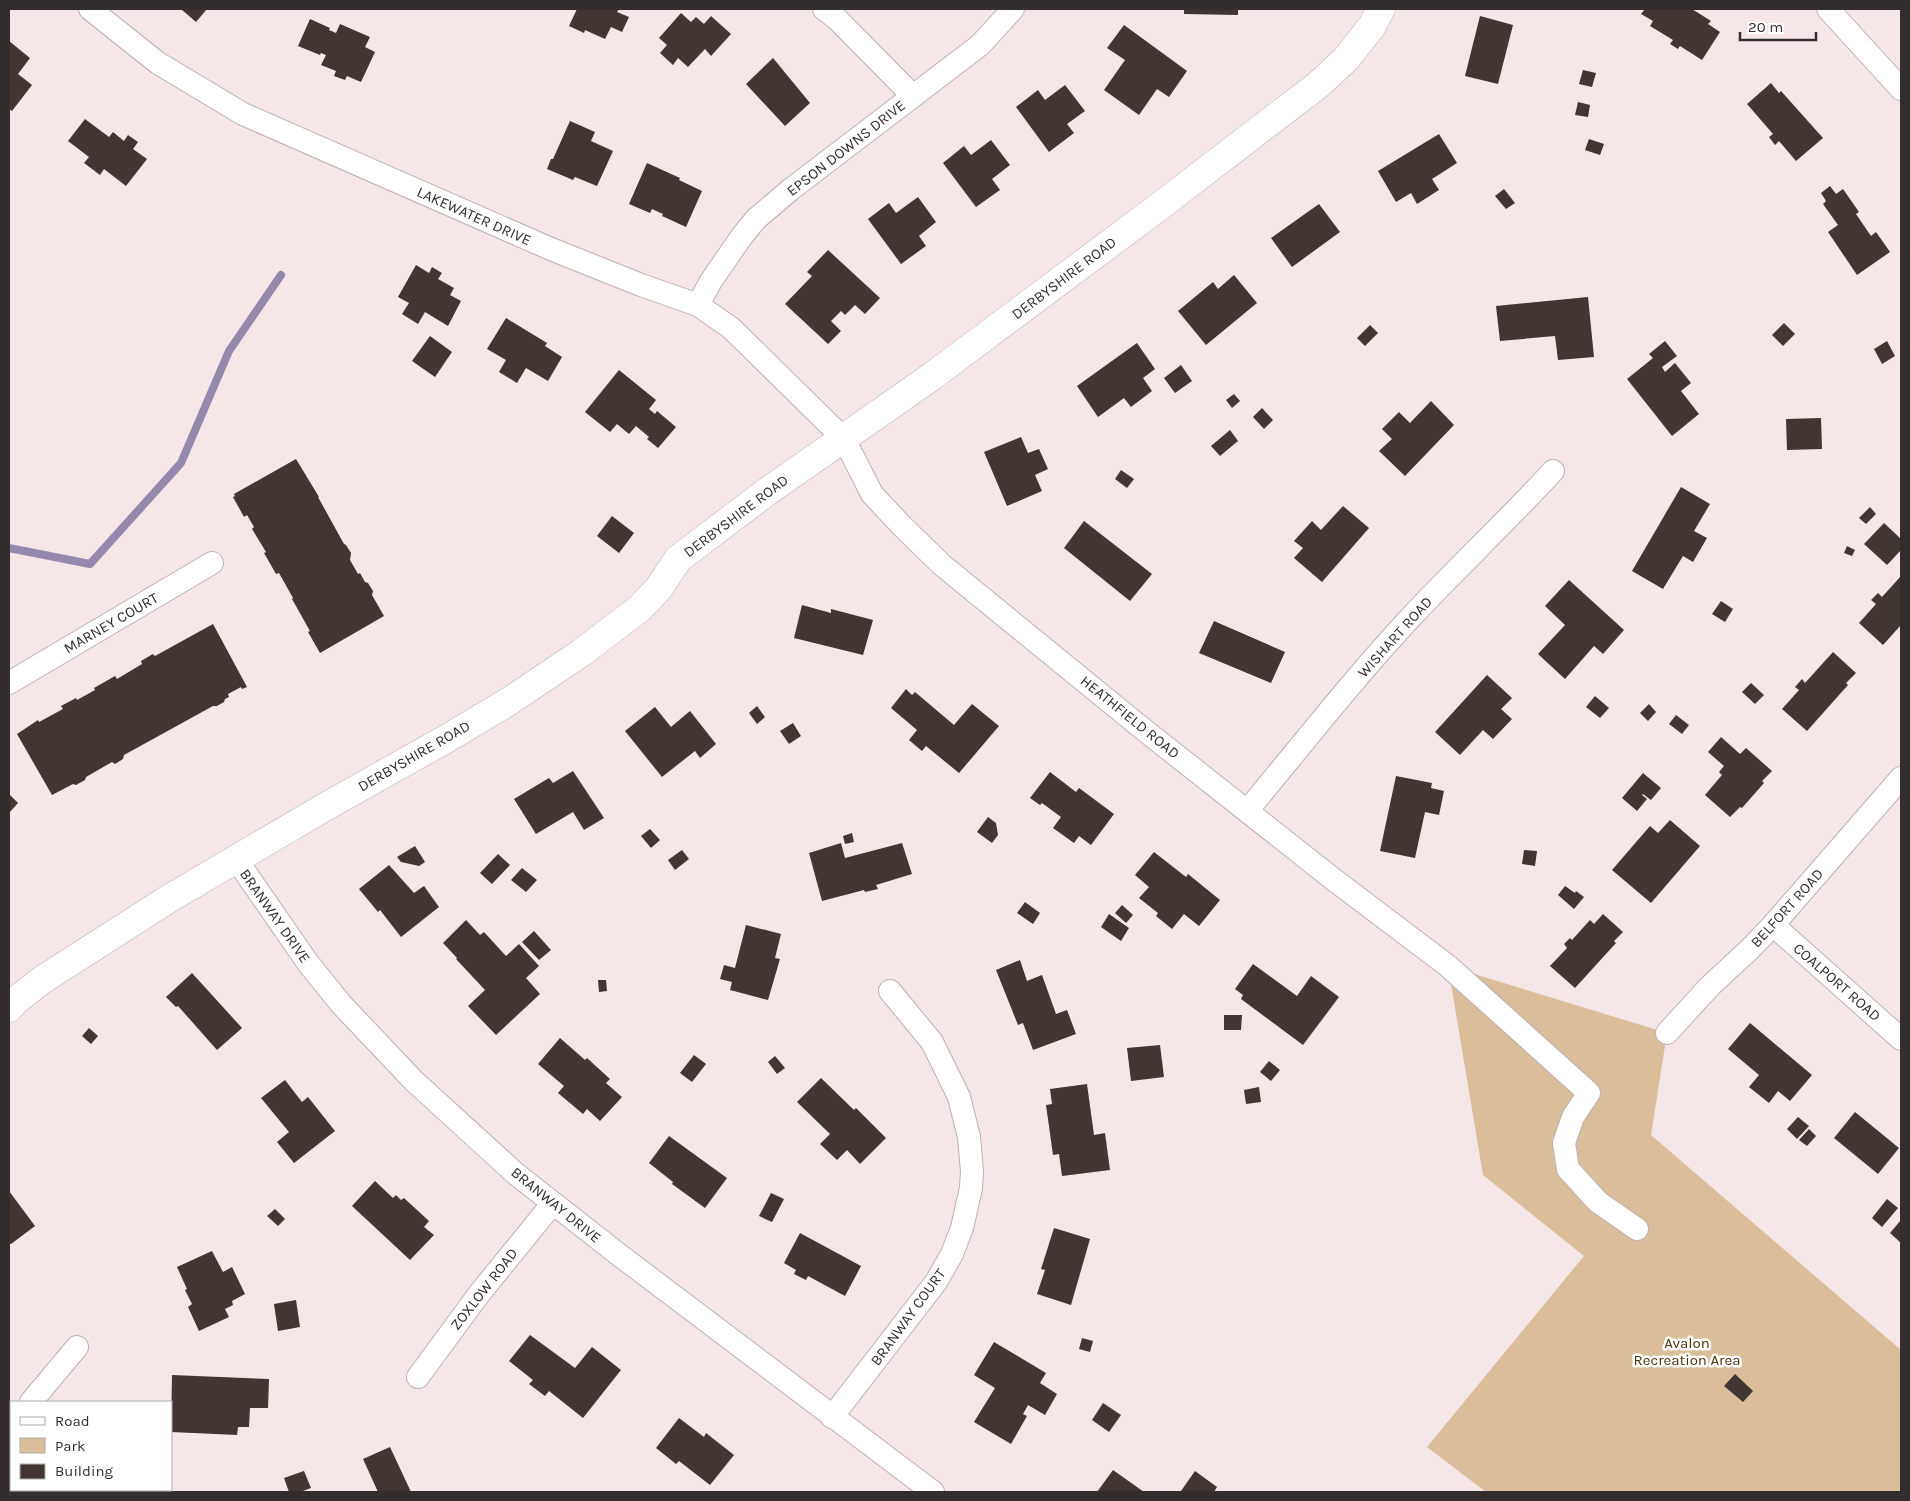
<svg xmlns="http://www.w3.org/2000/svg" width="1910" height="1501" font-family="Karla,sans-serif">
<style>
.green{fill:#d9be99}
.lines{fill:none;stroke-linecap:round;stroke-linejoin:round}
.stream{stroke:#9588ad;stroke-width:8}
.building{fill:#413632}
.street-casing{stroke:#beb0b2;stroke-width:24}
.secondary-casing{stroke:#beb0b2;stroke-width:29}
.street{stroke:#fff;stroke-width:22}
.secondary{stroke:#fff;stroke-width:28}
.labels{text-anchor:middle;stroke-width:5;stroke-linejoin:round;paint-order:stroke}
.street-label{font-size:15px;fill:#332d2e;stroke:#fff}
.park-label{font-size:15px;fill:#493109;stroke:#fff}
</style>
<rect width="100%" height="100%" fill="#f5e6e8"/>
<!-- green -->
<path class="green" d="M1448,966L1667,1033L1651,1135L1901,1350V1492H1486L1427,1447L1584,1256L1483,1175Z"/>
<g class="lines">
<!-- stream -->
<path class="stream" d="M9,548L90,564L181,463L229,351L281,275"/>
</g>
<!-- building -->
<g class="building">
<path d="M181,9H207L196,22Z"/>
<path d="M577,9H619L617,12L629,17L622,32L611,27L605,39L585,30L584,33L569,26Z"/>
<path d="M1184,9H1238V15L1184,14Z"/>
<path d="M1645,9H1692L1711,21L1708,24L1720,32L1702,60L1680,46L1678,49L1670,44L1673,40L1650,26L1653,21L1641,14Z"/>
<path d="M681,13L691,22L696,17L704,24L711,16L731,34L711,56L705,49L688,67L678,58L673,65L660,53L667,45L659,38Z"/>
<path d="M1480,16L1513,25L1498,84L1465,76Z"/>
<path d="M310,19L330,28L329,30L336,33L340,24L370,37L365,47L375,52L361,82L347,76L345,80L334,76L336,71L321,65L326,55L321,53L320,55L298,46Z"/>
<path d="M1124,25L1187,71L1169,97L1157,89L1139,115L1104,90L1125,60L1107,48Z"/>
<path d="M9,41L30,58L18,74L32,85L12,111L9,109Z"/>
<path d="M773,58L810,103L785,126L746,84Z"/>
<path d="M1583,70L1596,73L1592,87L1579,84Z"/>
<path d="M1771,83L1779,93L1781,91L1823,138L1796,161L1779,141L1775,145L1769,137L1773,134L1747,104Z"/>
<path d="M1065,85L1085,111L1067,124L1074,133L1049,152L1016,107L1038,90L1045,100Z"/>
<path d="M1578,102L1590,105L1588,117L1575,115Z"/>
<path d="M85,119L109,137L113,132L124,141L128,135L138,142L133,149L147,159L126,186L104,169L100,175L84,163L89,157L68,141Z"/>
<path d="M570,121L595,132L591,141L613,151L597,186L575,177L573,180L547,169L551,159H553Z"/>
<path d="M1439,134L1457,163L1432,179L1439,190L1417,204L1411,193L1396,202L1378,171Z"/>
<path d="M1589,139L1604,144L1600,155L1585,150Z"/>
<path d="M991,140L1010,165L992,179L1000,190L976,207L943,163L964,146L971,155Z"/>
<path d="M647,163L680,178L679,180L702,191L686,227L662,216L663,214L652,209L650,213L629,204Z"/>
<path d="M1830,186L1836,194L1843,189L1859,212L1856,214L1871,236L1876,232L1890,252L1857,275L1828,232L1838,225L1823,204L1826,201L1821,193Z"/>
<path d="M1504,189L1515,203L1506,209L1495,196Z"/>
<path d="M918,197L936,222L919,236L926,246L901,264L868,219L889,203L896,213Z"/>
<path d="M1319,204L1340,232L1292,267L1271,238Z"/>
<path d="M828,250L880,298L865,314L855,305L845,315L841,311L831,321L841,331L828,344L785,304L812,276L807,272Z"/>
<path d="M416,265L429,273L432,267L442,273L438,279L454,288L450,295L461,301L448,326L425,312L418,324L402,314L409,303L398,297Z"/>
<path d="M1234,275L1257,303L1206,345L1178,311L1213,282L1218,289Z"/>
<path d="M1588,297L1594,357L1558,360L1555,336L1500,341L1496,306Z"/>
<path d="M506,318L547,343L545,346L562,357L548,381L526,368L517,383L499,372L506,360L487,349Z"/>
<path d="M1784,323L1795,334L1783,346L1772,335Z"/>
<path d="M1370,325L1378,333L1365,346L1357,338Z"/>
<path d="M430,336L452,352L435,377L412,361Z"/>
<path d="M1665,341L1677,356L1662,367L1665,372L1675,363L1691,383L1681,391L1699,414L1672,436L1627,379L1653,358L1649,354Z"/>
<path d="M1887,341L1895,356L1882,364L1874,349Z"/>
<path d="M1137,343L1155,369L1143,378L1152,391L1131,407L1124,398L1098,417L1077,386Z"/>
<path d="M1181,365L1192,381L1175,393L1164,378Z"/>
<path d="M619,370L656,400L649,409L655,414L657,411L676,427L658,448L647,439L649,437L636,426L629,434L617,424L610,432L585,412Z"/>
<path d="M1234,394L1240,401L1232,408L1226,400Z"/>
<path d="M1431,401L1454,425L1405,476L1379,451L1392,439L1382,429L1399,412L1410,423Z"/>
<path d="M1262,408L1273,420L1264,429L1253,417Z"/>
<path d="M1821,418L1822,449L1787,450L1786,419Z"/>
<path d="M1230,430L1238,441L1220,456L1211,446Z"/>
<path d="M1021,437L1028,453L1039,449L1048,469L1035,475L1042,491L1007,506L984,452Z"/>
<path d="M296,459L319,497H318L344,544L346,545L351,553L350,560L358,574L360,573L365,582L368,583L373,591L372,595L384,616L320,653L308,632L310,631L292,599L293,598L279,573L276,574L264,553L266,552L252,529L254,527L247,515L244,517L233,497L235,496L234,494Z"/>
<path d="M1121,470L1134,479L1127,488L1115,479Z"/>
<path d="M1681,487L1710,504L1694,531L1707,538L1693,562L1683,556L1663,589L1632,571Z"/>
<path d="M1343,506L1369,528L1322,582L1294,558L1303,548L1294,541L1312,521L1321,530Z"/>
<path d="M1870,507L1876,514L1866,524L1859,518Z"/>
<path d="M612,516L634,533L619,553L597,536Z"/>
<path d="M1084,521L1152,574L1130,601L1064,548Z"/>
<path d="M1884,523L1901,539V550L1887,565L1864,544Z"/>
<path d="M1847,546L1855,550L1852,556L1844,553Z"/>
<path d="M1901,576V625L1883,645L1859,623L1876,604L1871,600L1878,593L1882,597Z"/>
<path d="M1569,580L1624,630L1603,654L1594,646L1565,679L1538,654L1565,625L1545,606Z"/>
<path d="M1721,601L1733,609L1725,622L1712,614Z"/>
<path d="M802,605L831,613V609L873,620L863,655L794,638Z"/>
<path d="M1214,621L1285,652L1271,683L1199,653Z"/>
<path d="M213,624L247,687L242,689L241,687L228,694L229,697L225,699L224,702L217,706H213L124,755L123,759L115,764L112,762L86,777L85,780L76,785L73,784L52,795L17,734L38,720L39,722L63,709L61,706L76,698L77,700L95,690L94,688L115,676L117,679L142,664L141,661L153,654L155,656Z"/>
<path d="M1833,652L1856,673L1846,683L1848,685L1807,731L1782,709L1799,690L1795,687L1802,679L1805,683Z"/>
<path d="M1487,675L1512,698L1501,709L1512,719L1493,739L1483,730L1460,755L1435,732Z"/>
<path d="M1751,683L1764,695L1755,704L1742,692Z"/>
<path d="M906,689L912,695L915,692L954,725L972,704L999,726L959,773L926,746L922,751L909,740L917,730L891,708Z"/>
<path d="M1595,696L1609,708L1600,718L1586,707Z"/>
<path d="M1649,704L1656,712L1648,721L1640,713Z"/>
<path d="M757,706L765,717L757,724L749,713Z"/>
<path d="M655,707L671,727L690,711L716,744L700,758L695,751L662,777L625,731Z"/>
<path d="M1676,715L1689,725L1682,734L1669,724Z"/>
<path d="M793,723L801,736L789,744L780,731Z"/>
<path d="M1721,737L1740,754L1746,748L1772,771L1762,781L1764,783L1742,808L1740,807L1730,817L1705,795L1722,775L1719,772L1724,766L1708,752Z"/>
<path d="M573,771L604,818L584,830L573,812L536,834L514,799L549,778L553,783Z"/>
<path d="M1050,772L1076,792L1079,788L1114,814L1091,845L1079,836L1074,843L1053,828L1061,817L1042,803L1040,805L1030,798Z"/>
<path d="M1643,773L1661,788L1651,800L1643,794L1642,795L1647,799L1637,811L1622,798Z"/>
<path d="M1396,776L1432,783L1431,788L1444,791L1439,815L1425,812L1415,858L1380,851Z"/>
<path d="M9,794L18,803L9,813Z"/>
<path d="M988,817L996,823L998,835L992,843L977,832Z"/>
<path d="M1670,820L1700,846L1651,903L1612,870L1650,826L1658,833Z"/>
<path d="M650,829L660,840L651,848L641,836Z"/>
<path d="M852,833L854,842L845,844L843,836Z"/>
<path d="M841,843L845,858L902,843L912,874L876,885L878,889L865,892L864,890L822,901L809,853Z"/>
<path d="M415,846L425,862L419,866L401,862L397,857Z"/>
<path d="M682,850L689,859L675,870L668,860Z"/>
<path d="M1524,850L1537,851L1535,866L1522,864Z"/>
<path d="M1154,852L1186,877L1188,874L1220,900L1199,926L1184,914L1172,929L1156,916L1158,913L1139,898L1149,887L1135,875Z"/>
<path d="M498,854L510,865L492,884L480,873Z"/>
<path d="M389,865L414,893L424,886L439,907L401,937L380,910L378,912L359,889Z"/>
<path d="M522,868L537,880L526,892L511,880Z"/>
<path d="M1565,886L1575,893L1576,891L1584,897L1574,909L1558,895Z"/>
<path d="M1025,902L1040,913L1033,924L1017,913Z"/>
<path d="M1122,905L1133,915L1126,923L1115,913Z"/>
<path d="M1109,914L1129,928L1121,941L1101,927Z"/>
<path d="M1603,914L1623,932L1614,941L1616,943L1575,988L1550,966L1567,948L1564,944L1570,938L1572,940L1590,920L1594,924Z"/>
<path d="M466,920L480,935L484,932L506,956L519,944L539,966L526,978L540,994L496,1035L468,1006L485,990L456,959L457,958L443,943Z"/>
<path d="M746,925L781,934L775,958L780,959L768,1000L730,990L732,982L720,979L724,965L735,968Z"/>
<path d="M534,931L551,950L539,960L522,942Z"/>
<path d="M1020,960L1027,981L1042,975L1056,1014L1067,1010L1076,1034L1033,1050L1023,1023L1018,1025L996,970Z"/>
<path d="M1253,964L1297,996L1311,976L1339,997L1303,1045L1241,999L1243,995L1235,989Z"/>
<path d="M192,973L242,1028L217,1050L178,1006L176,1007L166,997Z"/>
<path d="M598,980H606L607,991L599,992Z"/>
<path d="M1224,1015H1242L1241,1030H1224Z"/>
<path d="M1750,1023L1812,1075L1790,1101L1778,1091L1769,1103L1749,1087L1759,1075L1728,1049Z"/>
<path d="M89,1028L98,1036L91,1044L82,1036Z"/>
<path d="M560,1038L585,1060L587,1058L610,1079L606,1083L622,1097L600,1121L587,1109L583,1114L558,1093L564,1086L538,1064Z"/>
<path d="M1160,1045L1164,1077L1131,1081L1127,1048Z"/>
<path d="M694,1055L706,1064L692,1082L680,1073Z"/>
<path d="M775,1056L785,1068L777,1074L768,1062Z"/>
<path d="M1269,1061L1280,1070L1271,1081L1260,1072Z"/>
<path d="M821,1078L854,1110L856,1108L886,1138L860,1164L847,1150L837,1160L820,1144L830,1134L797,1102Z"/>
<path d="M285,1080L302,1102L308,1097L335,1131L294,1163L277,1142L289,1132L261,1098Z"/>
<path d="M1087,1084L1094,1135L1105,1133L1110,1170L1062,1176L1059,1154L1053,1155L1046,1105L1052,1104L1050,1089Z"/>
<path d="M1259,1087L1261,1102L1246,1104L1244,1090Z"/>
<path d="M1855,1112L1899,1148L1878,1174L1834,1138Z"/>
<path d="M1798,1117L1809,1126L1797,1139L1787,1129Z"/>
<path d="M1809,1129L1816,1136L1807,1146L1799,1140Z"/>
<path d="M669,1136L727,1178L705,1208L672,1184L673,1182L649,1163Z"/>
<path d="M375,1181L393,1198L396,1195L401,1200L404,1198L429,1221L424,1227L434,1235L410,1260L352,1206Z"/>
<path d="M9,1191L35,1226L11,1244L9,1243Z"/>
<path d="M771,1193L784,1199L772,1222L759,1216Z"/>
<path d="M1887,1199L1898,1208L1882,1227L1872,1218Z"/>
<path d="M275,1209L285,1219L278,1226L267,1216Z"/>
<path d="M1901,1220V1243L1890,1233Z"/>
<path d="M1054,1228L1090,1239L1071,1305L1037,1294L1045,1270L1041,1269Z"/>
<path d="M800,1233L861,1266L845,1296L808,1276L806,1280L794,1274L796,1270L784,1263Z"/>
<path d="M212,1251L223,1272L232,1267L245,1294L232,1301L233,1305L225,1309L229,1317L199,1331L188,1307L192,1304L185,1290L187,1289L177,1267Z"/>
<path d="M296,1300L300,1327L278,1331L274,1304Z"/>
<path d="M530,1335L575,1368L592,1347L621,1370L583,1418L549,1391L545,1396L529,1384L533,1380L509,1361Z"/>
<path d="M1082,1338L1093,1341L1090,1352L1079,1349Z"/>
<path d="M994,1342L1046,1373L1040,1383L1057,1394L1045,1415L1028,1405L1023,1414L1027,1416L1011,1444L974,1422L995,1388L974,1375Z"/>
<path d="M1735,1374L1753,1391L1743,1402L1724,1386Z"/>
<path d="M172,1375L269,1379L268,1408H250L249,1427H238L237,1435L171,1432Z"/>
<path d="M1103,1403L1121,1415L1109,1432L1092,1420Z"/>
<path d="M679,1418L704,1437L706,1433L734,1455L710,1485L679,1461L676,1464L656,1448Z"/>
<path d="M390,1447L411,1492H378L363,1459Z"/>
<path d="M1113,1470L1144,1492H1097Z"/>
<path d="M304,1471L311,1488L300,1492H289L284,1478Z"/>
<path d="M1195,1471L1217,1487L1214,1492L1181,1491Z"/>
<path d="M98,1490H146L145,1492H97Z"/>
</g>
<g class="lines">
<!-- street casing -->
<g class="street-casing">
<g id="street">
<path d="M90,9L158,63L243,114L551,249L641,285L698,305L731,328L844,439L872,494L902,526L942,565L1143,729L1333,879L1448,966L1589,1093L1573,1117L1564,1143L1568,1169L1598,1202L1637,1229"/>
<path d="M824,9L837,19L913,96"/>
<path d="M1828,9L1901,89"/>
<path d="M698,305L711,281L742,236L756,219L790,190L980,45L1013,9"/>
<path d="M9,683L212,563"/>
<path d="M1247,811C1301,746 1354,678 1412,616C1458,567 1507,521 1553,471"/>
<path d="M236,859L308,963L341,1004L413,1080L516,1174L618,1254L933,1492"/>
<path d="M1773,925L1901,1039"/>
<path d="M1667,1033L1710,986L1749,950L1773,925L1901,778"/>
<path d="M418,1377L479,1294L553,1203"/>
<path d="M31,1402L77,1347"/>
<path d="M832,1417L936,1282L952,1254L962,1228L971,1188L972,1171L969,1137L959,1097L932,1042L890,991"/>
<path d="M9,1429L11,1426"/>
</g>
</g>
<!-- secondary casing -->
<g class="secondary-casing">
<path id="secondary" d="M9,1008L14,1002L42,980L170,898L325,807L446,739L511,700L581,653L639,609L659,588L678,559L768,491L931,377L1156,209L1318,85L1346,59L1372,26L1381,9"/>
</g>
<!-- street -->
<use href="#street" class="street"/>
<!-- secondary -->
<use href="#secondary" class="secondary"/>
</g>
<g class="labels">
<!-- street labels -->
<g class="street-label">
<text transform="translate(846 148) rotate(-38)" y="5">EPSON DOWNS DRIVE</text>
<text transform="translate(474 216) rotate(24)" y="5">LAKEWATER DRIVE</text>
<text transform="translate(1064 278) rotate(-37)" y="5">DERBYSHIRE ROAD</text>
<text transform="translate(736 516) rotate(-37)" y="5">DERBYSHIRE ROAD</text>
<text transform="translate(111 623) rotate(-30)" y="5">MARNEY COURT</text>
<text transform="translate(1395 637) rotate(-48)" y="5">WISHART ROAD</text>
<text transform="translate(1130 717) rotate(39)" y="5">HEATHFIELD ROAD</text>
<text transform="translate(414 756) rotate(-30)" y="5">DERBYSHIRE ROAD</text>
<text transform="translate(1787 908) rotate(-48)" y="5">BELFORT ROAD</text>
<text transform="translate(275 916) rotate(55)" y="5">BRANWAY DRIVE</text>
<text transform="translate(1837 982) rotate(41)" y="5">COALPORT ROAD</text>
<text transform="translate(556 1205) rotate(39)" y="5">BRANWAY DRIVE</text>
<text transform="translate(484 1289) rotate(-52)" y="5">ZOXLOW ROAD</text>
<text transform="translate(908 1317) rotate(-54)" y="5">BRANWAY COURT</text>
</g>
<!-- park labels -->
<g class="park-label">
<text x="1687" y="1348">Avalon<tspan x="1687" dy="17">Recreation Area</tspan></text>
</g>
</g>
<!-- border -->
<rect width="1910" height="1501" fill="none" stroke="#332d2e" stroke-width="20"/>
<!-- legend -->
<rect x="10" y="1401" width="162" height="90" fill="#ffffff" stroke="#adabab"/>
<rect x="20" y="1417" width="25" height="8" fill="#ffffff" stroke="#adabab"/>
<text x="55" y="1426" font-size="15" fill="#332d2e">Road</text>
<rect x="20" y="1438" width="25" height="15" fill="#d9be99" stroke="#adabab"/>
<text x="55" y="1451" font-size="15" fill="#332d2e">Park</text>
<rect x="20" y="1464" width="25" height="15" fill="#413632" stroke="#adabab"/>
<text x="55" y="1476" font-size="15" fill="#332d2e">Building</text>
<!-- scale -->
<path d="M1740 32v8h76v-8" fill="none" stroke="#332d2e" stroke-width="2.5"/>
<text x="1748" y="32" font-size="15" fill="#332d2e" stroke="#ffffff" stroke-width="4" paint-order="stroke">20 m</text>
</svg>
